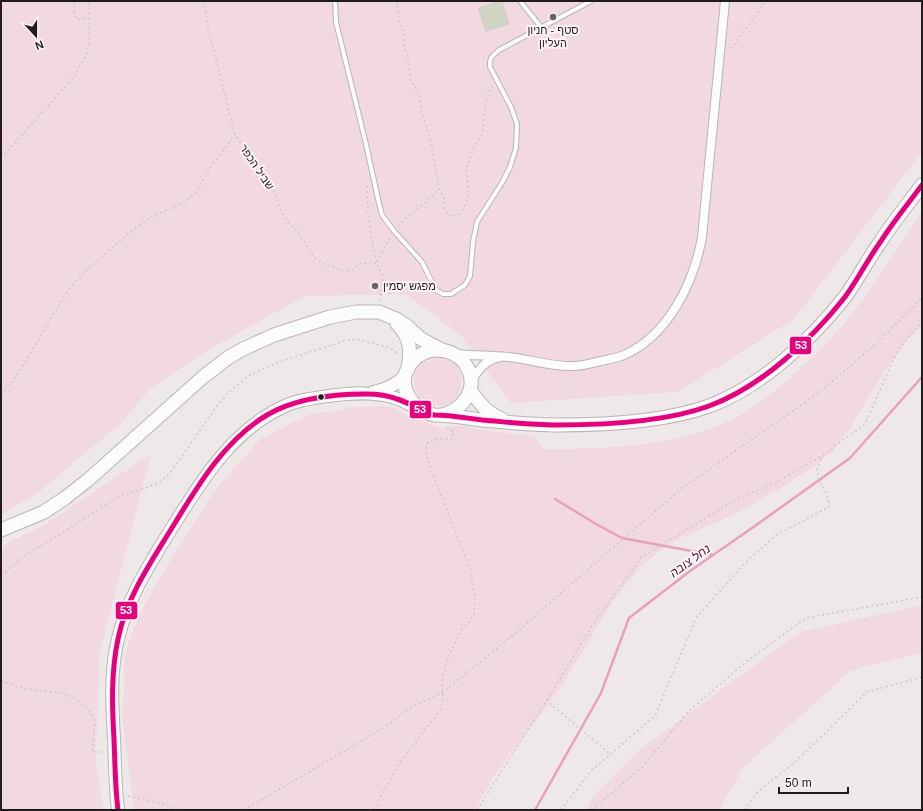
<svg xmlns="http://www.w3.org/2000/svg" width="923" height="811" font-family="Arial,Heebo,sans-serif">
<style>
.green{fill:#f2d9df}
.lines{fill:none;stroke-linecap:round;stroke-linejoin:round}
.stream{stroke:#e9a1b7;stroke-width:2.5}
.building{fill:#d0d4c2;stroke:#d1cfcd}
.service-casing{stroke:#b9b4b5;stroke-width:6}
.minor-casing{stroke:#b9b4b5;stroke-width:10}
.secondary-casing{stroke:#b9b4b5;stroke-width:14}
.primary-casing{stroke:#b9b4b5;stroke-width:15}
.path{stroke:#cac7c8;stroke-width:1.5;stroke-dasharray:2 3;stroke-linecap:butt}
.service{stroke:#fdfcfc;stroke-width:4}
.minor{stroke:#fdfcfc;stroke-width:8}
.secondary{stroke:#fdfcfc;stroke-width:12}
.primary{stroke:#fdfcfc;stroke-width:13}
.bus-1-casing{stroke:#fef3f6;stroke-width:8}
.bus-1{stroke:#e5007d;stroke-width:5}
.poi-dot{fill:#686364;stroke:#fef3f6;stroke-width:1.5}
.bus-dot{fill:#201c1d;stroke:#fef3f6;stroke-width:1.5}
.labels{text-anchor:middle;stroke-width:4;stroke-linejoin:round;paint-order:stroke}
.poi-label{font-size:11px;fill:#201c1d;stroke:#fef3f6}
.street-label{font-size:11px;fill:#201c1d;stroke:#fef3f6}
.water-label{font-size:12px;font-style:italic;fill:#51132b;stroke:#fef3f6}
.line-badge{stroke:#fef3f6;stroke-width:1.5}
.badge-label{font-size:11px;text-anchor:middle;font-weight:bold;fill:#fff}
</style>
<rect width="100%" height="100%" fill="#efe8e9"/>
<!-- green -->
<g class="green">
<path d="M1,1H922V152L794,319L678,392L511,403L462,337L406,294L305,296L215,346L150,389L122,422L39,492L1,515Z"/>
<path d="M922,212V327L911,336L882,375L851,426L831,453L814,466L779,489L741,511L676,540L644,563L615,598L557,693L495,774L475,810H134L123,723L122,707L124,694V664L127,648L134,628L145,604L167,566L213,493L236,465L252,450L255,444L262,438L287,425L313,413L331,412L354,407L383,406L395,408L409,416L441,428L454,426H465L482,430L536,436L543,449C599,449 666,447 718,426C742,416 762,401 782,385C803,366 824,348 842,326C872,290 896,250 922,212Z"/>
<circle cx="438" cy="382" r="24"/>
<path d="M151,454L99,655L96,760L103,810H1V547L46,524Z"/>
<path d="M922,605V653L866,666L849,672L744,767L722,804L720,810H586L594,795L639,750L800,632Z"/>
</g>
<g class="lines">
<!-- stream -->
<g class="stream">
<path d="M555,499L596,524L622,538L713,555"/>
<path d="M535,810L601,693L629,618L690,571L752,528L850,458L922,377"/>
</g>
</g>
<!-- building -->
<path class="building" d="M499,1H502L509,24L486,31L478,8Z"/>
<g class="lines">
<!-- service casing -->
<g class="service-casing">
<g id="service">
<path d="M335,1L336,22L366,144L378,199L382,215L394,231L422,262L436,290L443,294H451L465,285L470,276L473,242L477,222L503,181L510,167L516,148L517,124L511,107L490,67C489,58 492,56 499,50L591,1"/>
<path d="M520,1L541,27"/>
</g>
</g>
<!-- minor casing -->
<g class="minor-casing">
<g id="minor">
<path d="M456,354C474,356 491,355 508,357C530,359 551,367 574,366C583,366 592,363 601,361C609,359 617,358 624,355C669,335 694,282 702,237L725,1"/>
<path d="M471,382C478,370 485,360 500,357"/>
</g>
</g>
<!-- secondary casing -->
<g class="secondary-casing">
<g id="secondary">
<path d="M373,392C386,389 397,385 406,374"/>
<path d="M118,810C115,786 115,762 114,738C112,705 110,671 118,639C127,599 149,565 170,531C200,483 231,430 285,406C298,400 314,398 329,396C351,393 376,391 398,399C404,401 410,405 417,408"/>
</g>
</g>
<!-- primary casing -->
<g class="primary-casing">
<g id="primary">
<path d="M397,324C411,338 411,350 408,369"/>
<path d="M470,390C479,402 487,414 502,419"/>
<path d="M442,415C461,410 477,392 469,371C460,349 430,342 413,361C394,382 409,408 434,415C450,415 466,418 482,420C507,422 532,425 557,425C605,425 665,422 709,406C761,387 811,340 845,297C858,279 868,259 881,241C893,222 908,204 922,185"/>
<path d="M1,530L44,512L65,498L88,480L203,377L229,357L243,349L274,335L330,317L356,312H379L396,319L407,326L421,339L442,350"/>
</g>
</g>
<!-- path -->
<g class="path">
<path d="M75,1L74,10L76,19L88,18"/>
<path d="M204,1L207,24L235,135L254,160L273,189L284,217L298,232L314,257L324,264L344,271L352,270L358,264L377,263"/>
<path d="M397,1L399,24L404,31V45L408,58L410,79L420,95L421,111L430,137L439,188L444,198V208L449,216L458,215L464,208L469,193L466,169L474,148L482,134L486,100L492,86"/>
<path d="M730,48L734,45L766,1"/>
<path d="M1,158L75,76L86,55L89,43V1"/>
<path d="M367,186L368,214L373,247L377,263L383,279L380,302"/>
<path d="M398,226C410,212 428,204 439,188"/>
<path d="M377,262L390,237"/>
<path d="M1,394L19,372L68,290L87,270L137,226L155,215L185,202L195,193L212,165L235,135"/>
<path d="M1,575L29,553L120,496L146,488L161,481L170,473L217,406L228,393L248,376L276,363L344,341L356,339L390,348L399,354"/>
<path d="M1,681L26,689L61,693L75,698L87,708L94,718L95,724L92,752H104"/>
<path d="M546,700L610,754"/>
<path d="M128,796L160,803L178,810"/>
<path d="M244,810L382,729L409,708L442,693L516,633L578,578L681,489L821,391L877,343L922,298"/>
<path d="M373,810L400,762L440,710L443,699L442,681L447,659L462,628L468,624L474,614L475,598L470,569L427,459L426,449L428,442L437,439H452L454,432L446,427"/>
<path d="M477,810L560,679L593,624L642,557L733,501L779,481L823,455L865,424L898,349L922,322"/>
<path d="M561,810L591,771L655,716L696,618L746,562L776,535L811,517L830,506L825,490L819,481L817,468L823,456"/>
<path d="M592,810L642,767L689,711L747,661L806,618L922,597"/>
<path d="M745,810L758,791L793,764L867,692L922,677"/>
</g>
<!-- service -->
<use href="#service" class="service"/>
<!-- minor -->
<use href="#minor" class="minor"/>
<!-- secondary -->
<use href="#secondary" class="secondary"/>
<!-- primary -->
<use href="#primary" class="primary"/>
<!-- bus-1 casing -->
<g class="bus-1-casing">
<path id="bus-1" d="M118,810C115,786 115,762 114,739C112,705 111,672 118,639C126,599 149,565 170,531C196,489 223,441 267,415C296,398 333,394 366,394C376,394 387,395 397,399C410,403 421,411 434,415C450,415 466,418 482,420C507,422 532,425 557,425C605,425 665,422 709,406C761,387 811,340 845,297C858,279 868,259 881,241C893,222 908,204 922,185"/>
</g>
<!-- bus-1 -->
<use href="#bus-1" class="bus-1"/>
</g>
<!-- markers -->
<g class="poi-dot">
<circle cx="553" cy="17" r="4"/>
<circle cx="375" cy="286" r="4"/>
</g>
<circle class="bus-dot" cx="321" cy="397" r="3.5"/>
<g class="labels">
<!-- poi labels -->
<g class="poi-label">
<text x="553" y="34">סטף - חניון<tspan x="553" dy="13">העליון</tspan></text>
<text x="383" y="290" text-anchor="start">מפגש יסמין</text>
</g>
<!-- street labels -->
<g class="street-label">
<text transform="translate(257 167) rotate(56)" y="4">שביל הכפר</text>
</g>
<!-- water labels -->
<g class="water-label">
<text transform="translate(690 561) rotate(-36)" y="4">נחל צובה</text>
</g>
</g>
<g class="line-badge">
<rect x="789" y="336" width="23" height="19" rx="4" fill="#e5007d"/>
<rect x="409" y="400" width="23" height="19" rx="4" fill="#e5007d"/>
<rect x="115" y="601" width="23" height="19" rx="4" fill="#e5007d"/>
</g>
<g class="badge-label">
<text x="801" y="349">53</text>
<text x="420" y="413">53</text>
<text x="126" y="614">53</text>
</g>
<!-- border -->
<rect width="923" height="811" fill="none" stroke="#201c1d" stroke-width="4"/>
<!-- north arrow -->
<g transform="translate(36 36) rotate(159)" stroke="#fef3f6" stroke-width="3" paint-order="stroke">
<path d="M0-3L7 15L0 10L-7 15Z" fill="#201c1d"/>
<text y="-6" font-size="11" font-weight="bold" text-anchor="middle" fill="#201c1d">N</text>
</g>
<!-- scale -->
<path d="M779 787v6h69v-6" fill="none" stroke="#201c1d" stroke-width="2"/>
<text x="785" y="787" font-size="12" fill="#201c1d" stroke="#fef3f6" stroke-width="3" paint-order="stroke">50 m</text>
</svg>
